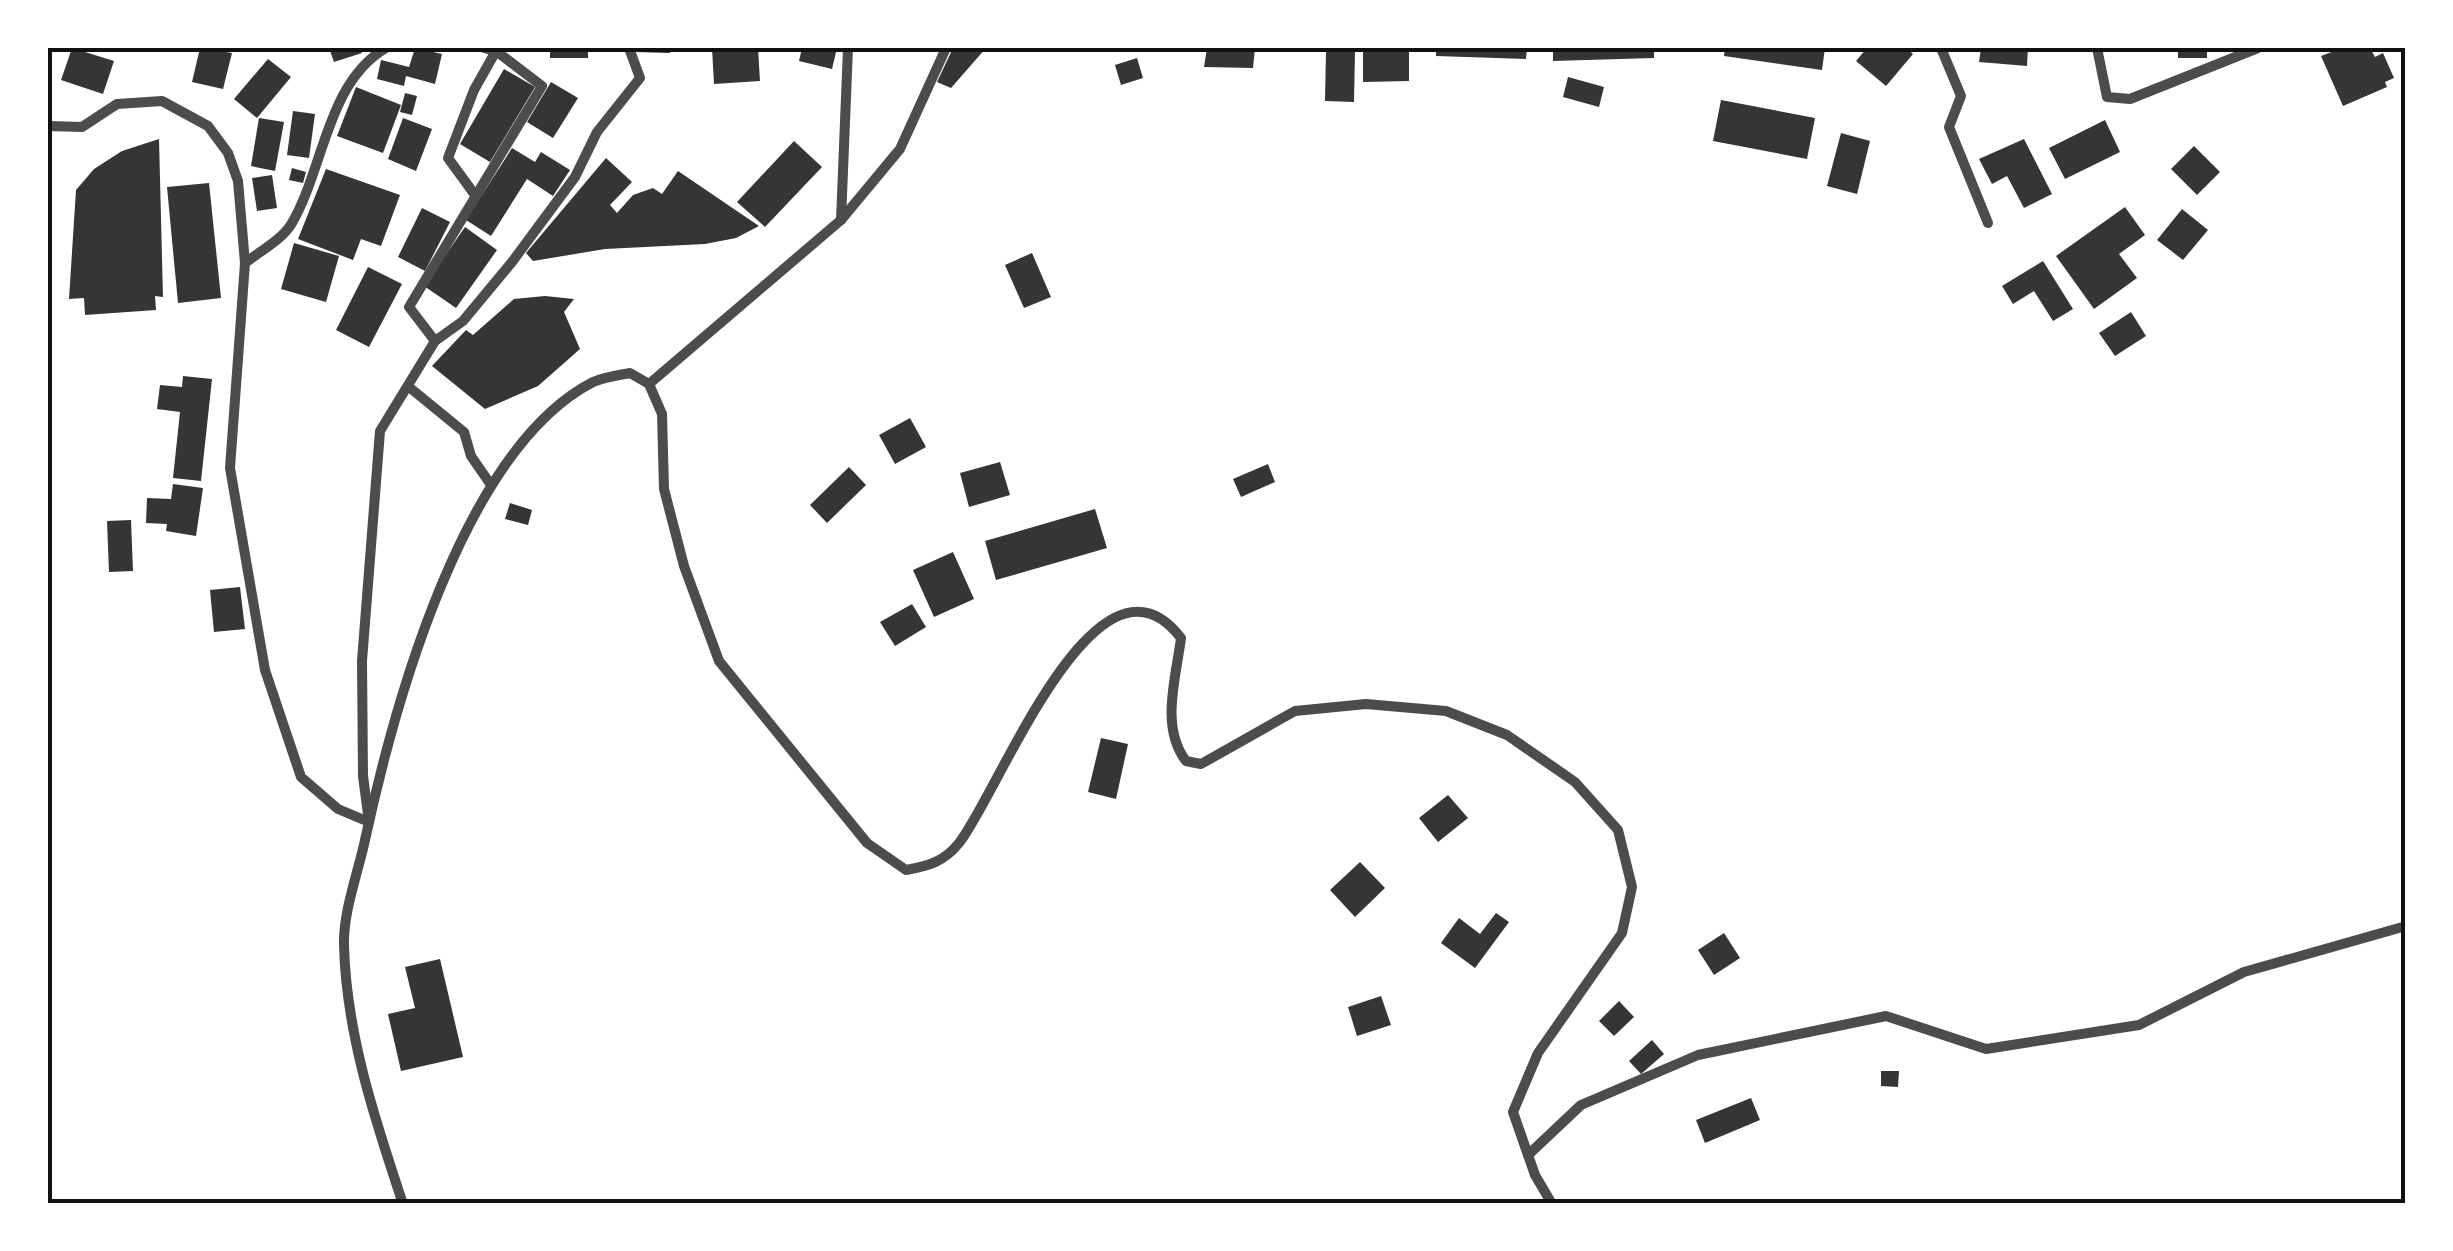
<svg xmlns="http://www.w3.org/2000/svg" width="2453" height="1251" font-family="'Golos Text',sans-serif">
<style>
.building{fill:#353535}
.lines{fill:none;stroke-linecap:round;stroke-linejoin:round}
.minor{stroke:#4c4c4c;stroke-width:10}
.neatline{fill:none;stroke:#111;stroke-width:4}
</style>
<rect width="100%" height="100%" fill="#fff"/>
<!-- building -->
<g class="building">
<path d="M72,48L114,61L103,94L61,80Z"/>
<path d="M200,48L232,53L223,89L192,82Z"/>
<path d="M329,48H360L362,53L334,62Z"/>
<path d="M415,48L442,54L435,84L406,76L404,86L377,79L381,60L409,67Z"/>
<rect x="550" y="48" width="38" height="10"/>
<path d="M635,48H670V53L635,52Z"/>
<path d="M712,48H758L760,81L714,84Z"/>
<path d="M802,48H837L832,69L799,61Z"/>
<path d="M953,48H986L951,88L937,82Z"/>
<path d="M1207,48H1255L1253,68L1204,67Z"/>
<path d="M1363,48H1409V81L1363,82Z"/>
<path d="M1436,48H1527L1526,59L1436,56Z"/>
<path d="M1553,48H1654V58L1553,61Z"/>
<path d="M1725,48H1825L1822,70L1724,56Z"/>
<path d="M1867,48H1906L1913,54L1886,86L1856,61Z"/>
<path d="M1981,48H2028L2027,66L1979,62Z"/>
<rect x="2178" y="48" width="29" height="10"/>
<path d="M2342,48H2370L2375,57L2383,53L2394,78L2385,82L2387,87L2343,106L2321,56Z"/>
<path d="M1326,50L1355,51L1354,102L1325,101Z"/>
<path d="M1137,58L1143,78L1121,85L1115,65Z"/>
<path d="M268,59L291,77L257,118L234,99Z"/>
<path d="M504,69L535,87L490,162L460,144Z"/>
<path d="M1568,77L1604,87L1599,107L1563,97Z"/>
<path d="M551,82L578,98L553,138L527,122Z"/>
<path d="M356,87L401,105L383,153L337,136Z"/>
<path d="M405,93L417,96L412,115L400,112Z"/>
<path d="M1721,100L1815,118L1807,159L1713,141Z"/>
<path d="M293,111L315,114L309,158L287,155Z"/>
<path d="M259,118L284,122L275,171L251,166Z"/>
<path d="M403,118L432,129L416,171L388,159Z"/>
<path d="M2105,120L2120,152L2065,179L2049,148Z"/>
<path d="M1841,133L1870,141L1857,194L1827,186Z"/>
<path d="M159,139L163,297L155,296L156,310L85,315L84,298L69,299L76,190L94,169L122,151Z"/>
<path d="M2024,139L2052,194L2024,208L2007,176L1992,184L1979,159Z"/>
<path d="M794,141L822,167L765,227L737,202Z"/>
<path d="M2194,146L2220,172L2197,195L2171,169Z"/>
<path d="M512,148L535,162L541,152L570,170L553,196L527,179L491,236L466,220Z"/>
<path d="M606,158L632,182L610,205L617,213L633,195L653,188L662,194L678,171L759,226L736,238L705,244L605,249L533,261L526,253Z"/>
<path d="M292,168L306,172L303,183L289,180Z"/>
<path d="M326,169L400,195L381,246L361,239L353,260L298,239Z"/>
<path d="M272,175L277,208L257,211L252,178Z"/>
<path d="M209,183L221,298L178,303L167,187Z"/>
<path d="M2125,207L2145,235L2119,254L2137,278L2094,309L2056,256Z"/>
<path d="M422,208L450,222L425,271L398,257Z"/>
<path d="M2182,209L2208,230L2183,260L2157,240Z"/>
<path d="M465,227L497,250L456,308L424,286Z"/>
<path d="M294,243L339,256L326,302L281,289Z"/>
<path d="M1032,253L1051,297L1024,308L1005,265Z"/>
<path d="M2043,261L2073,309L2053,321L2034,291L2013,304L2002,286Z"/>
<path d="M368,267L402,284L369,347L336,330Z"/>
<path d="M545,296L574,299L564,312L580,349L538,386L485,409L432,366L466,330L473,335L514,299Z"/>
<path d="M2131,312L2146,336L2115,356L2099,333Z"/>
<path d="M183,376L212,379L201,481L173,478L180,412L157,409L160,385L182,387Z"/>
<path d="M910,418L926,447L895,464L879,435Z"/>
<path d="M1000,462L1010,495L969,507L960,473Z"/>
<path d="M1268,464L1275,482L1241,497L1233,479Z"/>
<path d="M849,467L866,485L827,523L810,505Z"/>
<path d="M173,484L203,488L196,536L166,531L167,524L146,523L147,498L171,499Z"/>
<path d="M510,503L532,510L528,525L505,519Z"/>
<path d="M1095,509L1107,548L996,580L985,541Z"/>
<path d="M131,520L133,571L109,572L107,521Z"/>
<path d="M953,552L974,599L934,617L913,570Z"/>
<path d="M240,587L245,629L214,632L210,590Z"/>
<path d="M912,604L926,627L895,646L880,622Z"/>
<path d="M1101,738L1128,744L1116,799L1088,792Z"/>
<path d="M1448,795L1468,818L1438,842L1419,818Z"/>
<path d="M1360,862L1385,888L1355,917L1330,890Z"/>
<path d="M1496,913L1509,922L1475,968L1441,943L1459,918L1480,934Z"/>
<path d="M1724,933L1740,958L1714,975L1698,950Z"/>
<path d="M440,959L463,1057L401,1071L388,1014L415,1008L405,967Z"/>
<path d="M1381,996L1391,1025L1357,1036L1348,1007Z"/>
<path d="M1619,1001L1634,1017L1614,1036L1599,1021Z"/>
<path d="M1652,1040L1664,1054L1641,1074L1629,1061Z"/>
<path d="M1881,1071H1899L1898,1087L1881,1086Z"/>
<path d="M1751,1098L1760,1120L1705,1143L1696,1120Z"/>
</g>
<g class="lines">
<!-- minor -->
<g class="minor">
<path d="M1941,48L1961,96L1949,127L1988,223"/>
<path d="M2097,48L2107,97L2130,99L2258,48"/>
<path d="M48,126L82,127L117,104L162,101L208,126L228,153L238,181L245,263L230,468L265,670L301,777L338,809L369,822L363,776L362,661L380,431L435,341L463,321L512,262L575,177L597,132L640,78L629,48"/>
<path d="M475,195L448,158L474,90L496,51"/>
<path d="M841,220L848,48"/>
<path d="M245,263C259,252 283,239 292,223C324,168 327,82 386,48"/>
<path d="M435,341L409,307L542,86L496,51L484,48"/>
<path d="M649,384L841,220L900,149L946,48"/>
<path d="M409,387L464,432L471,456L491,485"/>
<path d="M1528,1155L1581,1105L1698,1055L1886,1016L1986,1049L2139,1025L2244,972L2406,926"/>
<path d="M403,1204C375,1120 346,1033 344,945C343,912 358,873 365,840C394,706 463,449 593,382C604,377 619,375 630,373L649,384L662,414L664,489L684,566L719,661L867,843L906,870C928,866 944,862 959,843C998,795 1097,528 1181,638C1176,678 1160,727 1186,761L1201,764L1295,711L1366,704L1446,711L1507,735L1575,782L1618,830L1632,887L1622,933L1538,1053L1513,1112L1535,1175L1552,1204"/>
</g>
</g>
<!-- border -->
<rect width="2453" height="1251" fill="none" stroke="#ffffff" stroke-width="100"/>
<rect x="50" y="50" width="2353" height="1151" class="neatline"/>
</svg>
